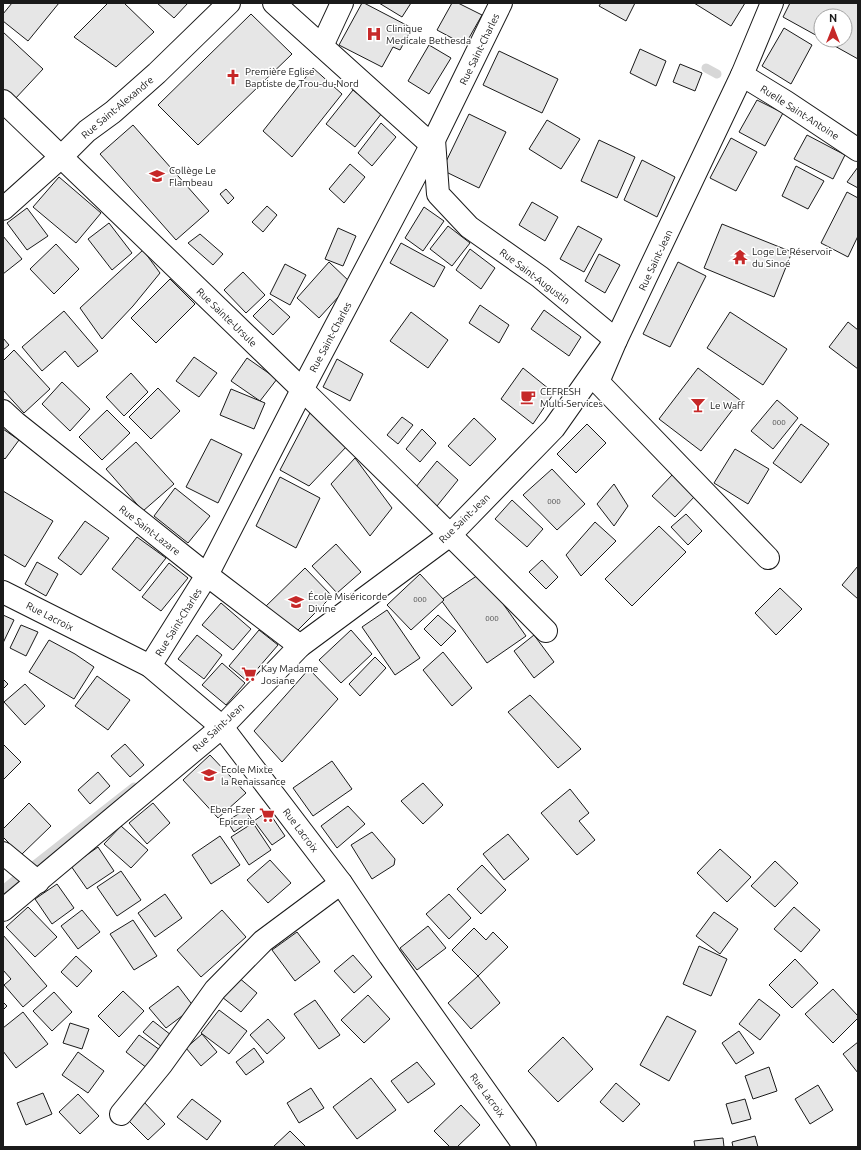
<svg xmlns="http://www.w3.org/2000/svg" width="861" height="1150" font-family="Ubuntu,sans-serif">
<style>
.lines{fill:none;stroke-linecap:round;stroke-linejoin:round}
.stream{stroke:#d7d7d7;stroke-width:9}
.building{fill:#e6e6e6;stroke:#1a1a1a}
.minor-casing{stroke:#1a1a1a;stroke-width:24}
.minor{stroke:#fff;stroke-width:22}
.labels{text-anchor:middle;stroke-width:3;stroke-linejoin:round;paint-order:stroke}
.number-label{font-size:8px;fill:#4d4d4d}
.poi-label{font-size:10px;fill:#1a1a1a;stroke:#fff;text-anchor:start}
.street-label{font-size:10px;fill:#1a1a1a;stroke:#fff}
</style>
<rect width="100%" height="100%" fill="#fff"/>
<g class="lines">
<!-- stream -->
<g class="stream">
<path d="M706,68L717,74"/>
<path d="M32,867L134,787"/>
<path d="M3,890L20,876"/>
</g>
</g>
<!-- building -->
<g class="building">
<path d="M12,3H59L28,41L3,21V14Z"/>
<path d="M108,3H124L154,32L116,67L74,37Z"/>
<path d="M157,3H188L174,18Z"/>
<path d="M362,3H364L412,28L400,50L393,47L382,67L339,45Z"/>
<path d="M379,3H411L402,17Z"/>
<path d="M452,3H458L482,15L465,45L437,30Z"/>
<path d="M601,3H635L626,21L599,6Z"/>
<path d="M694,3H745L731,26Z"/>
<path d="M790,3H858V59L824,40H845V16H821V38L783,17Z"/>
<path d="M251,14L292,54L198,145L158,105Z"/>
<path d="M784,28L812,45L791,84L762,66Z"/>
<path d="M3,32L43,69L14,100L3,89Z"/>
<path d="M429,45L451,58L429,94L408,81Z"/>
<path d="M640,49L666,61L656,86L630,73Z"/>
<path d="M499,51L558,79L542,113L483,85Z"/>
<path d="M680,64L702,73L695,91L673,82Z"/>
<path d="M313,68L342,94L292,157L263,131Z"/>
<path d="M353,90L382,113L355,147L326,124Z"/>
<path d="M757,100L783,113L765,146L739,132Z"/>
<path d="M469,114L506,132L479,188L442,170Z"/>
<path d="M547,120L580,139L561,169L529,149Z"/>
<path d="M381,123L396,137L372,166L358,153Z"/>
<path d="M133,125L209,211L176,240L100,154Z"/>
<path d="M807,135L845,155L833,179L794,159Z"/>
<path d="M731,138L757,152L736,191L710,178Z"/>
<path d="M599,140L635,157L617,198L581,181Z"/>
<path d="M642,160L675,177L657,217L624,200Z"/>
<path d="M350,164L365,177L344,203L329,189Z"/>
<path d="M796,166L824,181L808,209L782,196Z"/>
<path d="M858,167V188L847,182Z"/>
<path d="M59,177L101,213L76,243L33,207Z"/>
<path d="M226,189L234,198L228,204L220,194Z"/>
<path d="M847,192L858,198V236L848,257L821,243Z"/>
<path d="M532,202L558,217L545,241L519,225Z"/>
<path d="M267,206L277,215L263,232L252,222Z"/>
<path d="M424,207L444,221L423,251L405,238Z"/>
<path d="M27,208L48,236L27,250L7,223Z"/>
<path d="M109,223L132,253L112,270L88,239Z"/>
<path d="M722,224L792,252L774,297L704,268Z"/>
<path d="M448,226L470,243L452,266L430,249Z"/>
<path d="M578,226L602,239L584,272L560,259Z"/>
<path d="M338,228L356,236L343,266L325,259Z"/>
<path d="M200,234L223,254L213,265L188,243Z"/>
<path d="M3,236L22,259L3,274Z"/>
<path d="M401,243L445,267L434,287L390,263Z"/>
<path d="M56,244L79,269L54,294L30,269Z"/>
<path d="M470,249L495,268L481,289L456,270Z"/>
<path d="M143,250L160,273L133,306L102,339L80,308Z"/>
<path d="M599,254L620,265L605,293L585,281Z"/>
<path d="M329,262L351,283L319,318L297,298Z"/>
<path d="M678,262L706,276L670,347L643,334Z"/>
<path d="M285,264L306,275L290,305L270,294Z"/>
<path d="M243,272L265,295L246,313L224,290Z"/>
<path d="M170,279L195,304L156,343L131,318Z"/>
<path d="M270,299L290,317L273,335L253,316Z"/>
<path d="M480,305L509,325L499,343L469,323Z"/>
<path d="M544,310L581,337L569,356L531,329Z"/>
<path d="M64,311L98,351L78,367L65,351L42,371L22,347Z"/>
<path d="M411,312L448,340L428,368L390,341Z"/>
<path d="M730,312L787,349L763,385L707,348Z"/>
<path d="M848,322L858,330V369L829,347Z"/>
<path d="M3,338L9,345L3,350Z"/>
<path d="M14,350L50,389L24,413L3,390V361Z"/>
<path d="M194,357L217,373L199,397L176,381Z"/>
<path d="M247,358L277,379L260,401L231,381Z"/>
<path d="M337,359L363,374L350,401L323,387Z"/>
<path d="M523,368L554,393L533,424L501,399Z"/>
<path d="M698,368L740,400L701,451L659,419Z"/>
<path d="M131,373L148,392L124,416L106,397Z"/>
<path d="M62,382L90,409L70,431L42,404Z"/>
<path d="M158,388L180,411L151,439L129,417Z"/>
<path d="M231,389L265,403L254,429L220,415Z"/>
<path d="M777,400L798,418L773,449L751,431Z"/>
<path d="M107,410L130,433L102,460L79,437Z"/>
<path d="M311,411L347,446L309,486L280,470Z"/>
<path d="M402,417L413,425L398,444L387,435Z"/>
<path d="M474,418L496,439L470,466L448,446Z"/>
<path d="M587,424L606,443L576,473L557,454Z"/>
<path d="M801,424L829,444L801,483L773,463Z"/>
<path d="M3,429L19,440L5,459L3,457Z"/>
<path d="M422,429L436,443L420,462L406,449Z"/>
<path d="M211,439L242,454L218,503L186,487Z"/>
<path d="M136,442L174,484L143,511L106,469Z"/>
<path d="M735,449L769,469L748,504L714,483Z"/>
<path d="M355,458L392,508L370,536L331,484Z"/>
<path d="M437,461L458,480L437,506L416,487Z"/>
<path d="M552,469L585,504L557,530L523,495Z"/>
<path d="M673,474L696,495L675,517L652,496Z"/>
<path d="M280,477L320,498L296,548L256,526Z"/>
<path d="M614,484L628,506L614,526L597,504Z"/>
<path d="M175,488L210,516L188,543L154,516Z"/>
<path d="M3,491L53,521L25,567L3,554Z"/>
<path d="M512,500L543,529L527,547L495,519Z"/>
<path d="M686,514L702,531L688,545L671,527Z"/>
<path d="M85,521L109,538L81,575L58,558Z"/>
<path d="M595,522L616,541L581,576L566,555Z"/>
<path d="M659,526L686,552L632,606L605,579Z"/>
<path d="M137,537L166,558L140,591L112,569Z"/>
<path d="M336,544L361,572L337,593L312,566Z"/>
<path d="M542,560L558,577L546,589L529,572Z"/>
<path d="M37,562L58,574L46,596L25,584Z"/>
<path d="M169,563L188,578L161,611L142,597Z"/>
<path d="M858,566V599L842,585Z"/>
<path d="M305,568L332,596L291,637L263,609Z"/>
<path d="M481,573L526,636L487,663L441,600Z"/>
<path d="M420,574L444,600L411,630L387,605Z"/>
<path d="M780,588L802,609L776,635L755,613Z"/>
<path d="M221,603L251,629L233,650L202,625Z"/>
<path d="M387,610L420,658L395,675L362,627Z"/>
<path d="M3,615L14,620L3,643Z"/>
<path d="M438,615L456,631L441,646L424,629Z"/>
<path d="M21,625L38,632L26,656L10,648Z"/>
<path d="M259,630L278,645L247,681L229,666Z"/>
<path d="M351,630L372,654L341,683L319,660Z"/>
<path d="M197,635L222,655L204,679L178,659Z"/>
<path d="M534,635L554,662L534,678L514,651Z"/>
<path d="M49,640L75,654L94,667L74,699L29,672Z"/>
<path d="M443,652L472,688L452,706L423,670Z"/>
<path d="M375,657L386,668L360,696L349,684Z"/>
<path d="M222,663L245,683L226,705L202,685Z"/>
<path d="M309,669L338,699L282,762L254,731Z"/>
<path d="M97,676L130,700L108,730L75,706Z"/>
<path d="M3,679L8,684L3,689Z"/>
<path d="M25,684L45,706L25,725L4,702Z"/>
<path d="M530,695L581,749L558,768L508,712Z"/>
<path d="M125,744L144,765L130,777L111,756Z"/>
<path d="M3,745H4L21,762L3,780Z"/>
<path d="M210,755L246,793L218,818L183,780Z"/>
<path d="M332,761L352,789L313,816L293,788Z"/>
<path d="M98,772L110,786L90,804L78,790Z"/>
<path d="M423,783L443,805L423,824L401,801Z"/>
<path d="M570,789L589,813L579,821L595,840L577,855L541,813Z"/>
<path d="M29,803L51,826L21,855L3,837V829Z"/>
<path d="M153,803L170,823L147,844L129,823Z"/>
<path d="M348,806L365,824L337,848L321,826Z"/>
<path d="M245,810L252,820L234,832L227,821Z"/>
<path d="M268,811L285,836L272,845L254,821Z"/>
<path d="M253,823L271,850L249,865L231,837Z"/>
<path d="M121,826L148,850L131,868L104,844Z"/>
<path d="M372,832L395,859L394,865L372,879L351,845Z"/>
<path d="M508,834L529,859L504,880L483,854Z"/>
<path d="M220,836L240,865L211,884L192,855Z"/>
<path d="M98,847L114,871L87,889L71,866Z"/>
<path d="M720,849L751,877L727,902L697,873Z"/>
<path d="M270,860L291,883L268,903L247,880Z"/>
<path d="M775,861L798,883L775,907L751,886Z"/>
<path d="M482,865L506,890L481,914L457,889Z"/>
<path d="M121,871L141,900L117,916L97,887Z"/>
<path d="M57,884L74,908L52,924L35,899Z"/>
<path d="M165,894L182,918L155,937L138,913Z"/>
<path d="M449,894L471,918L449,939L426,914Z"/>
<path d="M28,907L57,937L35,957L6,927Z"/>
<path d="M794,907L820,930L801,952L774,929Z"/>
<path d="M82,910L100,932L78,949L61,926Z"/>
<path d="M222,910L246,937L201,977L177,950Z"/>
<path d="M714,912L738,929L720,954L696,936Z"/>
<path d="M133,920L157,956L134,970L110,934Z"/>
<path d="M428,926L446,948L417,970L400,948Z"/>
<path d="M474,928L486,940L493,932L508,947L478,976L452,950Z"/>
<path d="M297,932L320,962L295,981L272,950Z"/>
<path d="M3,935L47,986L23,1007L4,985L11,979L3,970Z"/>
<path d="M699,946L727,959L711,996L683,984Z"/>
<path d="M353,955L372,977L354,993L334,971Z"/>
<path d="M76,956L92,971L77,987L61,972Z"/>
<path d="M795,959L818,983L792,1008L769,985Z"/>
<path d="M478,976L500,1003L471,1029L448,1003Z"/>
<path d="M238,977L257,993L241,1012L222,997Z"/>
<path d="M178,986L194,1007L166,1028L149,1008Z"/>
<path d="M833,989L858,1016V1018L833,1043L805,1014Z"/>
<path d="M123,991L144,1011L119,1037L98,1016Z"/>
<path d="M54,992L72,1012L52,1031L33,1011Z"/>
<path d="M368,995L390,1019L364,1043L341,1020Z"/>
<path d="M759,999L780,1015L760,1040L739,1024Z"/>
<path d="M315,1000L340,1035L319,1049L294,1014Z"/>
<path d="M3,1002L7,1006L3,1010Z"/>
<path d="M219,1010L247,1031L229,1054L201,1033Z"/>
<path d="M23,1012L48,1044L16,1068L3,1051V1028Z"/>
<path d="M667,1016L696,1031L669,1081L640,1065Z"/>
<path d="M268,1019L285,1038L267,1054L250,1035Z"/>
<path d="M153,1021L171,1035L162,1047L143,1032Z"/>
<path d="M70,1023L89,1029L82,1049L63,1043Z"/>
<path d="M739,1031L754,1053L736,1064L722,1043Z"/>
<path d="M202,1034L217,1052L201,1066L186,1048Z"/>
<path d="M139,1035L160,1050L147,1068L126,1052Z"/>
<path d="M563,1037L593,1069L558,1102L528,1071Z"/>
<path d="M858,1042V1073L843,1054Z"/>
<path d="M254,1048L264,1062L246,1075L236,1062Z"/>
<path d="M78,1052L104,1071L88,1093L62,1075Z"/>
<path d="M417,1062L435,1084L408,1103L391,1081Z"/>
<path d="M769,1067L777,1091L753,1099L745,1076Z"/>
<path d="M371,1078L396,1110L357,1139L333,1107Z"/>
<path d="M616,1083L640,1104L623,1122L600,1102Z"/>
<path d="M818,1085L833,1110L810,1124L795,1099Z"/>
<path d="M311,1088L324,1108L299,1123L287,1103Z"/>
<path d="M43,1093L52,1114L26,1125L17,1103Z"/>
<path d="M78,1094L99,1116L80,1134L59,1112Z"/>
<path d="M192,1099L221,1121L207,1140L177,1117Z"/>
<path d="M745,1099L751,1119L732,1124L726,1104Z"/>
<path d="M142,1100L165,1124L148,1140L125,1117Z"/>
<path d="M461,1105L480,1125L457,1147H450L434,1131Z"/>
<path d="M290,1131L306,1147H273Z"/>
<path d="M755,1136L758,1147H733L732,1142Z"/>
<path d="M723,1138L724,1147H695L694,1141Z"/>
</g>
<g class="lines">
<!-- minor casing -->
<g class="minor-casing">
<g id="minor">
<path d="M274,3L425,139L434,140L438,194L469,227L540,277L616,340L598,382L768,558"/>
<path d="M322,46L342,3"/>
<path d="M742,75L786,102L858,150"/>
<path d="M3,101C185,276 368,451 546,631"/>
<path d="M3,209L61,157L87,131L113,112L157,73L229,3"/>
<path d="M3,411L16,423L207,575L300,646"/>
<path d="M3,592L150,666L222,727L341,883L390,956L525,1147"/>
<path d="M150,666L207,575L302,390L434,140L501,3"/>
<path d="M3,853L38,882"/>
<path d="M3,910L222,727L300,646L450,535L554,428L616,340L742,75L772,3"/>
<path d="M121,1114L161,1065L215,990L263,941L341,883"/>
</g>
</g>
<!-- minor -->
<use href="#minor" class="minor"/>
</g>
<!-- icons -->
<defs>
<g id="hospital-bare" transform="scale(1.2)"><path d="M-5-5h3v3.5h4V-5h3V5h-3V1.5h-4V5h-3Z" fill="#c62828" stroke="#fff" stroke-width="2.5" paint-order="stroke"/></g>
<g id="church-bare" transform="scale(1.2)"><path d="M-1.2-6h2.4v3.5h3.3v2.4h-3.3V6h-2.4V-.1h-3.3v-2.4h3.3Z" fill="#c62828" stroke="#fff" stroke-width="2.5" paint-order="stroke"/></g>
<g id="school-bare" transform="scale(1.2)"><path d="M0-5L7-2L0 1L-7-2ZM-4 1L0 2.5L4 1V4Q0 6-4 4Z" fill="#c62828" stroke="#fff" stroke-width="2.5" paint-order="stroke"/></g>
<g id="temple-bare" transform="scale(1.2)"><path d="M0-6L5-2H3V0L6.5 2.5H4V6H1.5V3h-3V6H-4V2.5H-6.5L-3 0V-2H-5Z" fill="#c62828" stroke="#fff" stroke-width="2.5" paint-order="stroke"/></g>
<g id="cafe-bare" transform="scale(1.2)"><path d="M-5.5-4.5H6V0H3Q3 3.5 0 3.5H-2.5Q-5.5 3.5-5.5 0ZM3-3.2v2h1.7v-2ZM-6 4.5H4V6H-6Z" fill="#c62828" stroke="#fff" stroke-width="2.5" paint-order="stroke"/></g>
<g id="bar-bare" transform="scale(1.2)"><path d="M-6-5H6L.8 .8V4.5H3.5V6h-7V4.5H-.8V.8Z" fill="#c62828" stroke="#fff" stroke-width="2.5" paint-order="stroke"/></g>
<g id="supermarket-bare" transform="scale(1.2)"><path d="M-6-5.5h2.5l.6 2H6L4.5 2H-2.5L-4.4-4H-6ZM-1.5 3.2a1.3 1.3 0 1 0 .1 0ZM3 3.2a1.3 1.3 0 1 0 .1 0Z" fill="#c62828" stroke="#fff" stroke-width="2.5" paint-order="stroke"/></g>
</defs>
<g fill-rule="evenodd">
<use href="#hospital-bare" x="374" y="34"/>
<use href="#church-bare" x="233" y="77"/>
<use href="#school-bare" x="157" y="176"/>
<use href="#temple-bare" x="740" y="257"/>
<use href="#cafe-bare" x="528" y="397"/>
<use href="#bar-bare" x="698" y="405"/>
<use href="#school-bare" x="296" y="602"/>
<use href="#supermarket-bare" x="249" y="674"/>
<use href="#school-bare" x="209" y="775"/>
<use href="#supermarket-bare" x="267" y="815"/>
</g>
<g class="labels">
<!-- number labels -->
<g class="number-label">
<text x="779" y="425">000</text>
<text x="554" y="504">000</text>
<text x="420" y="602">000</text>
<text x="492" y="621">000</text>
</g>
<!-- poi labels -->
<g class="poi-label">
<text x="386" y="32">Clinique<tspan x="386" dy="12">Medicale Bethesda</tspan></text>
<text x="245" y="75">Première Eglise<tspan x="245" dy="12">Baptiste de Trou-du-Nord</tspan></text>
<text x="169" y="174">Collège Le<tspan x="169" dy="12">Flambeau</tspan></text>
<text x="752" y="255">Loge Le Réservoir<tspan x="752" dy="12">du Sinoé</tspan></text>
<text x="540" y="395">CEFRESH<tspan x="540" dy="12">Multi-Services</tspan></text>
<text x="710" y="409">Le Waff</text>
<text x="308" y="600">École Miséricorde<tspan x="308" dy="12">Divine</tspan></text>
<text x="261" y="672">Kay Madame<tspan x="261" dy="12">Josiane</tspan></text>
<text x="221" y="773">Ecole Mixte<tspan x="221" dy="12">la Renaissance</tspan></text>
<text x="255" y="813" text-anchor="end">Eben-Ezer<tspan x="255" dy="12">Epicerie</tspan></text>
</g>
<!-- street labels -->
<g class="street-label">
<text transform="translate(479 49) rotate(-64)" y="4">Rue Saint-Charles</text>
<text transform="translate(117 107) rotate(-40)" y="4">Rue Saint-Alexandre</text>
<text transform="translate(800 112) rotate(33)" y="4">Ruelle Saint-Antoine</text>
<text transform="translate(655 260) rotate(-65)" y="4">Rue Saint-Jean</text>
<text transform="translate(535 276) rotate(37)" y="4">Rue Saint-Augustin</text>
<text transform="translate(227 317) rotate(44)" y="4">Rue Sainte-Ursule</text>
<text transform="translate(330 337) rotate(-62)" y="4">Rue Saint-Charles</text>
<text transform="translate(464 518) rotate(-44)" y="4">Rue Saint-Jean</text>
<text transform="translate(150 530) rotate(38)" y="4">Rue Saint-Lazare</text>
<text transform="translate(50 616) rotate(27)" y="4">Rue Lacroix</text>
<text transform="translate(178 622) rotate(-58)" y="4">Rue Saint-Charles</text>
<text transform="translate(218 727) rotate(-43)" y="4">Rue Saint-Jean</text>
<text transform="translate(301 830) rotate(53)" y="4">Rue Lacroix</text>
<text transform="translate(488 1095) rotate(54)" y="4">Rue Lacroix</text>
</g>
</g>
<!-- border -->
<rect width="861" height="1150" fill="none" stroke="#1a1a1a" stroke-width="8"/>
<!-- north arrow -->
<g transform="translate(833 28)"><circle r="19" fill="#ffffff" stroke="#a3a3a3"/>
<path d="M0-3L7 15L0 10L-7 15Z" fill="#c62828"/>
<text y="-6" font-size="11" font-weight="bold" text-anchor="middle" fill="#1a1a1a">N</text>
</g>
</svg>
